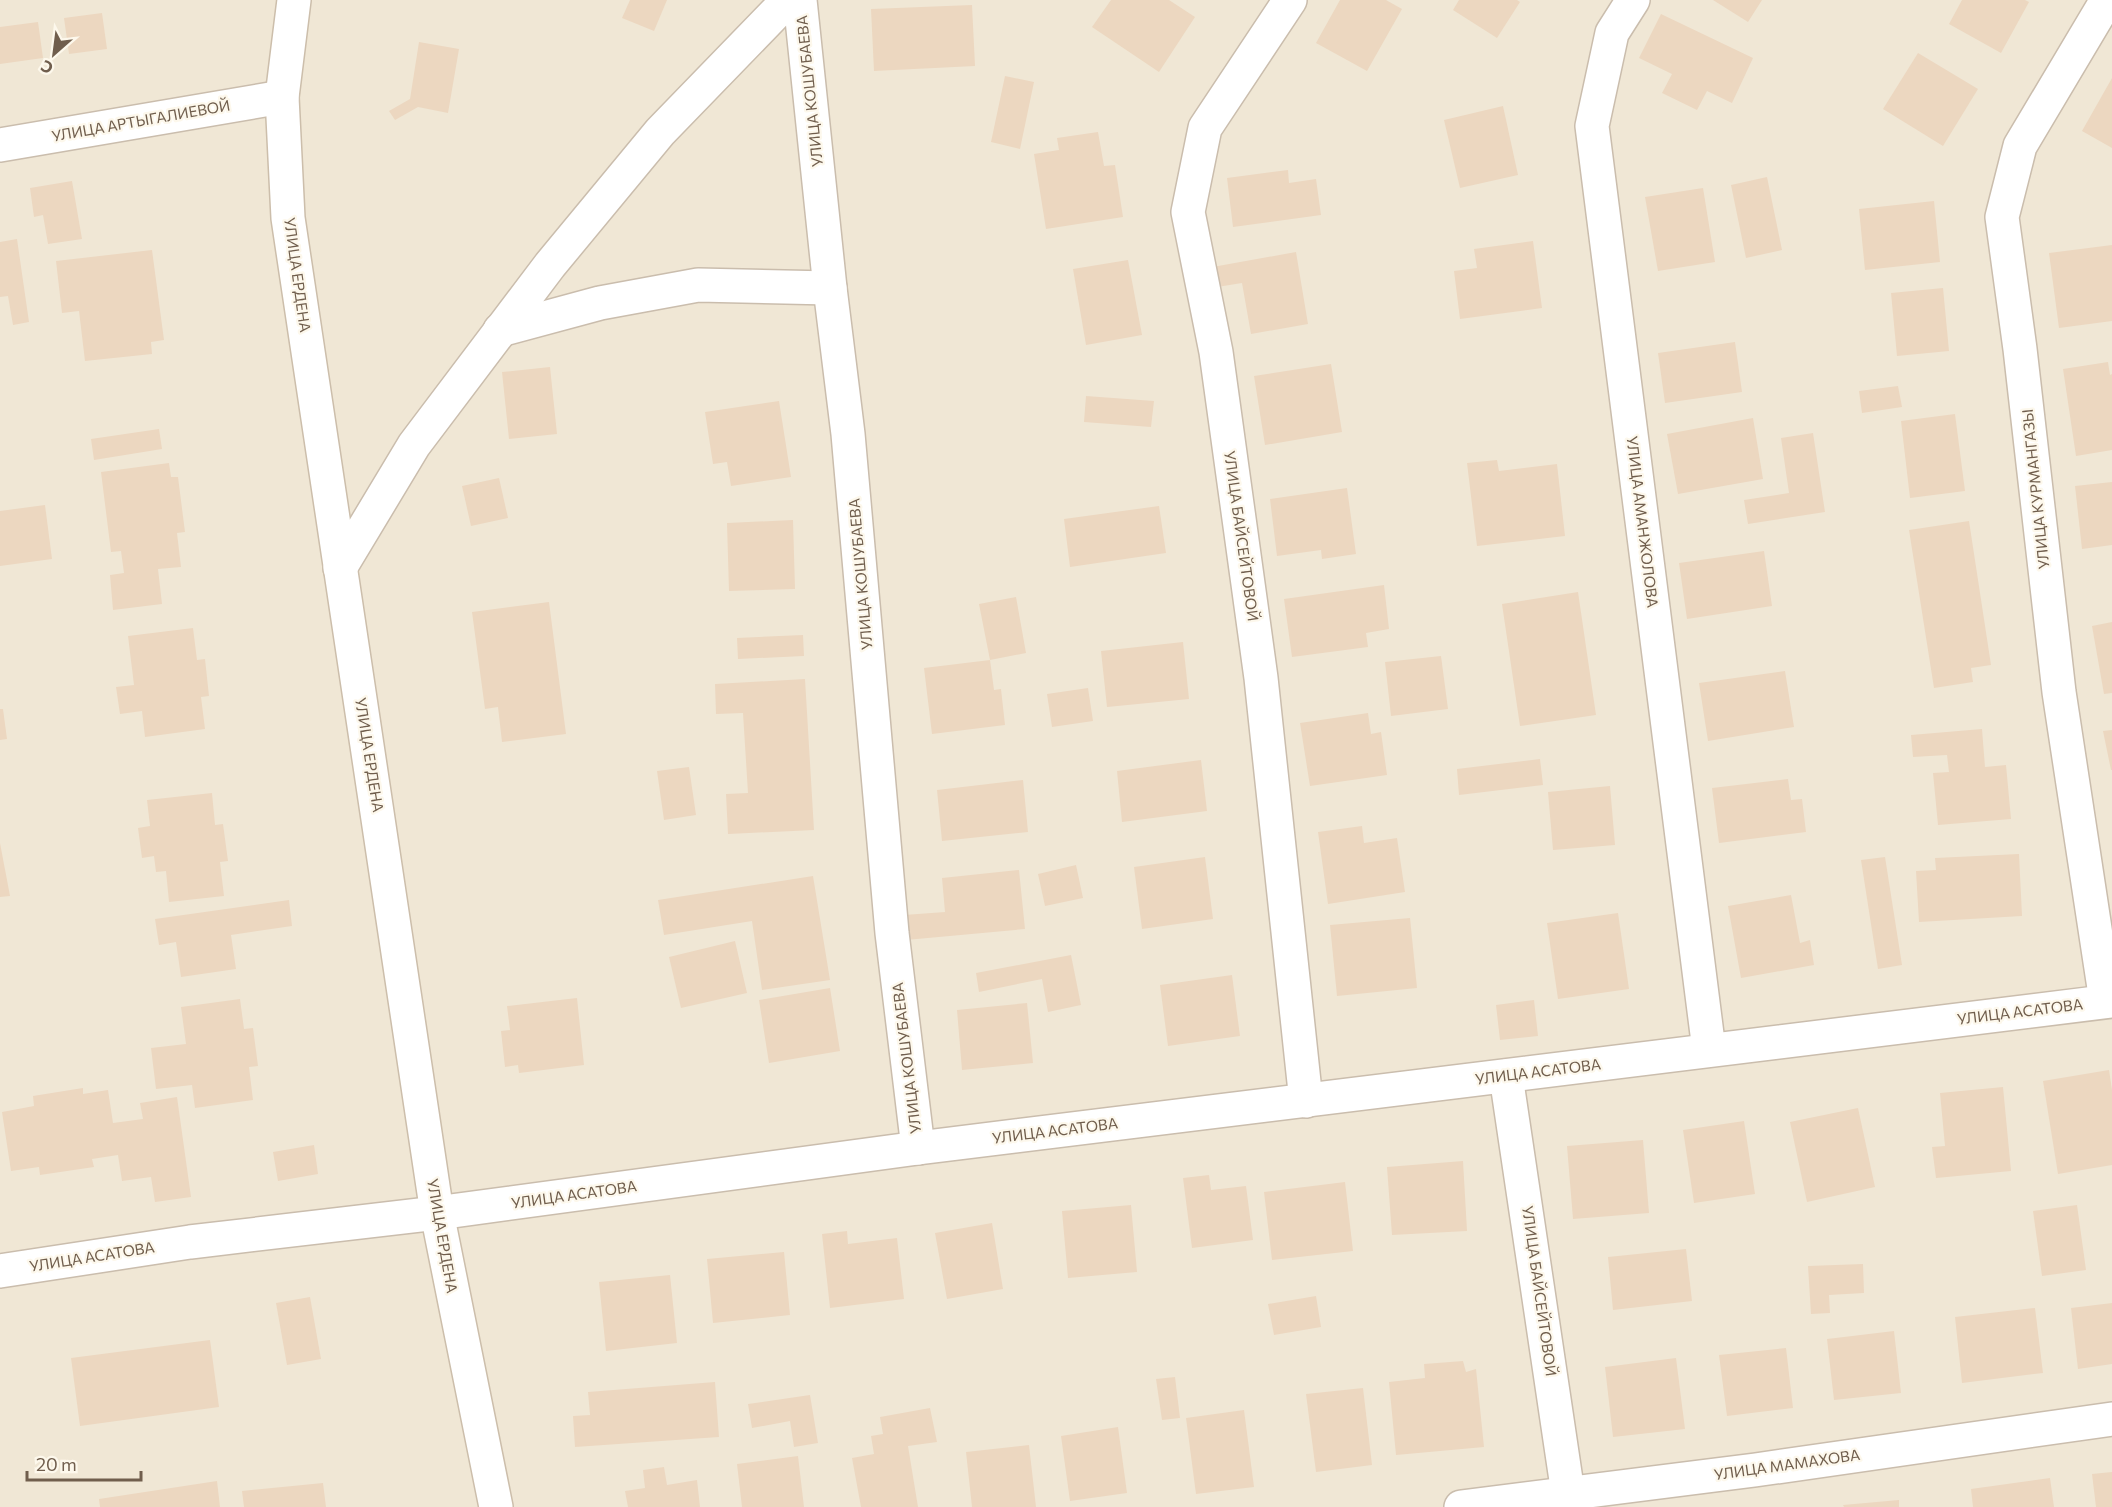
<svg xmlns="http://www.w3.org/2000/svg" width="2112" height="1507" font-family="Commissioner,sans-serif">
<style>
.residential{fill:#f0e7d5}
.building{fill:#ecd7c0}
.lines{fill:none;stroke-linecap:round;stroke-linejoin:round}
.street-casing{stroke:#cabdad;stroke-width:36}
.secondary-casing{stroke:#ccbeab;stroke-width:36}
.street{stroke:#fff;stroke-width:33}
.secondary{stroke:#fff;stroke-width:33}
.labels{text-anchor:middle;stroke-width:4.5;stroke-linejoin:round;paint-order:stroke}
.street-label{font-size:15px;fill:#705e4d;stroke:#fdf8ec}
</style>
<rect width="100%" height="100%" fill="#faf4e6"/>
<!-- residential -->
<rect class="residential" x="0" y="0" width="2112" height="1507"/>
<!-- building -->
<g class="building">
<path d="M630,0H667L654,31L622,18Z"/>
<path d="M1111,0H1169L1195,17L1159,72L1092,27Z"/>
<path d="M1340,0H1386L1402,9L1367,71L1316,43Z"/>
<path d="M1459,0H1517L1520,2L1497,38L1453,10Z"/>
<path d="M1713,0H1762L1748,22Z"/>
<path d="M1962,0H2025L2029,2L2001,53L1949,24Z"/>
<path d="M972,5L975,66L874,71L871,9Z"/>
<path d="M102,13L107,49L69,54L64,18Z"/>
<path d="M1661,14L1753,58L1732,103L1707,91L1697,110L1662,93L1672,74L1639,58Z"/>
<path d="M38,22L43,58L0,64V27Z"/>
<path d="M419,42L459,49L448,113L418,107L395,120L389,111L410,99Z"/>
<path d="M1918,53L1978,89L1943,146L1883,109Z"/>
<path d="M1005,76L1034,82L1020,149L991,142Z"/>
<path d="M2112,78V148L2082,131Z"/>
<path d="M1503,106L1518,175L1460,188L1444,120Z"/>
<path d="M1098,132L1104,166L1115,165L1123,217L1046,229L1034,154L1059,150L1057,138Z"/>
<path d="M1288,170L1289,183L1316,179L1321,215L1233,227L1227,178Z"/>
<path d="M1767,177L1782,250L1746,258L1731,185Z"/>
<path d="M72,181L82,239L48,244L43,215L34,217L30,188Z"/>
<path d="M1703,188L1715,262L1658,271L1645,197Z"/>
<path d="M1934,201L1940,262L1865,270L1859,209Z"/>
<path d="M17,239L29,322L13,325L8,296L0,297V242Z"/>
<path d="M1533,241L1542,308L1460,319L1454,271L1477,268L1474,249Z"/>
<path d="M2112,245V321L2059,328L2049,253Z"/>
<path d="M152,250L164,340L151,342L152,354L85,361L79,311L62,313L56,261Z"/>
<path d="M1296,252L1308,324L1251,334L1242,283L1211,288L1207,268Z"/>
<path d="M1128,260L1142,335L1086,345L1073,269Z"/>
<path d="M1943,288L1949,351L1897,356L1891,293Z"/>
<path d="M1735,342L1742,392L1665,403L1658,353Z"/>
<path d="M2108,362L2110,375L2112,374V450L2076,456L2063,369Z"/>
<path d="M1331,364L1342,432L1265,445L1254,376Z"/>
<path d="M550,367L557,434L509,439L502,372Z"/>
<path d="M1898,386L1902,407L1862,413L1859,391Z"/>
<path d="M1086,396L1154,401L1151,427L1084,422Z"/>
<path d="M779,401L791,477L731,486L727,462L713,464L705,412Z"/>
<path d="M1955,414L1965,491L1910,498L1901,421Z"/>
<path d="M1753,418L1763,479L1678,494L1667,434Z"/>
<path d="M159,429L162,449L94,460L91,439Z"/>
<path d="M1813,433L1825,512L1748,524L1744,500L1789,493L1781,438Z"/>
<path d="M1497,460L1499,471L1557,464L1565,536L1477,546L1467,463Z"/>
<path d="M169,463L171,477H178L185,532L177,533L181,567L158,569L162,604L113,610L110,575L124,573L121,551L111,552L101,472Z"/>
<path d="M499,478L508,518L471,526L462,486Z"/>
<path d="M2112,482V545L2082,549L2075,486Z"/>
<path d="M1347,488L1356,554L1322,559L1321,550L1277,556L1270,499Z"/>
<path d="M45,505L52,559L0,566V511Z"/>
<path d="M1159,506L1166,553L1070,567L1064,519Z"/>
<path d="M793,520L795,589L729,591L727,523Z"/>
<path d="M1969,521L1991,665L1971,668L1973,682L1934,688L1909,530Z"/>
<path d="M1764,551L1772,606L1687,619L1679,563Z"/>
<path d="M1384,585L1389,629L1366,633L1368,647L1292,657L1284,599Z"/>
<path d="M1578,592L1596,715L1520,726L1502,604Z"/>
<path d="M1016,597L1026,653L990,660L979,604Z"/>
<path d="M549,602L566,734L502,742L498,707L485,709L472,612Z"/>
<path d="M2112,622V693L2104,694L2092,626Z"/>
<path d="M193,628L197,660L205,659L209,696L201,697L205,729L145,737L142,711L120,714L116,687L134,685L128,636Z"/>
<path d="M803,635L804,656L738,659L737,638Z"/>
<path d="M1183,642L1189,699L1107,707L1101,651Z"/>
<path d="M1441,656L1448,709L1391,716L1385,662Z"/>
<path d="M990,660L994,690L1001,689L1005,725L932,734L924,668Z"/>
<path d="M1785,671L1794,727L1708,741L1699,683Z"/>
<path d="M805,679L814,830L728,834L726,794L748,793L743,713L716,714L715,684Z"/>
<path d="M1088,688L1093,721L1052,727L1047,694Z"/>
<path d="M0,709H3L7,739L0,740Z"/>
<path d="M1368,713L1371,734L1381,732L1387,775L1310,786L1300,723Z"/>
<path d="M1982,729L1985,767L2006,765L2011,819L1938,825L1933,773L1949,772L1947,755L1913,757L1911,735Z"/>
<path d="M2112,730V770H2111L2103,731Z"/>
<path d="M1540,759L1543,785L1459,795L1457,769Z"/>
<path d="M1201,760L1207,811L1122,822L1117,771Z"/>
<path d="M689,767L696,815L664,820L657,771Z"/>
<path d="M1788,779L1791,800L1802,799L1806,832L1719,843L1712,788Z"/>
<path d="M1023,780L1028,832L942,841L937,790Z"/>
<path d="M1610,786L1615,845L1553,850L1548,792Z"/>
<path d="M212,793L215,825L223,824L228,861L220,862L224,896L169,902L166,871L156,872L154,856L142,858L138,828L150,826L147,800Z"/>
<path d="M1362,826L1364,843L1397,838L1405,892L1328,904L1318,832Z"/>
<path d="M0,843L10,896L0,897Z"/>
<path d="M2019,854L2022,916L1919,922L1916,871L1936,870L1935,858Z"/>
<path d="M1205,857L1213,919L1142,929L1134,867Z"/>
<path d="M1885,857L1902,965L1878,969L1861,860Z"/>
<path d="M1076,865L1083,898L1045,906L1038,874Z"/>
<path d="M1019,870L1025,929L906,940L904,915L945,912L942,878Z"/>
<path d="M813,876L830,980L762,990L752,921L664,935L658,900Z"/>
<path d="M1791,895L1800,943L1810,940L1814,965L1741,978L1728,906Z"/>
<path d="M289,900L292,926L231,935L236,969L181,977L176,942L159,945L155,919Z"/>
<path d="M1618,913L1629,989L1558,999L1547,923Z"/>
<path d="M1410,918L1417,988L1337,996L1330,925Z"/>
<path d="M735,941L747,993L681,1008L669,957Z"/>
<path d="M1071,955L1081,1005L1048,1012L1042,979L979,992L976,973Z"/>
<path d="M1232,975L1240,1036L1168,1046L1160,985Z"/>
<path d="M830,988L840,1051L769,1063L759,1000Z"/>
<path d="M577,998L584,1065L519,1073L518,1065L505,1067L501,1031L510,1030L507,1006Z"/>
<path d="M240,999L244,1029L253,1028L258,1066L249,1067L253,1100L195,1108L192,1085L156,1089L151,1048L186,1044L181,1007Z"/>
<path d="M1534,1000L1538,1036L1500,1040L1496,1005Z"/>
<path d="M1027,1003L1033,1063L962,1070L957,1010Z"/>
<path d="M2109,1070L2112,1090V1165L2058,1174L2043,1081Z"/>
<path d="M2003,1087L2011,1171L1936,1178L1932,1147L1945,1146L1940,1093Z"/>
<path d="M83,1088V1094L108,1090L113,1123L143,1119L140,1103L177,1097L191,1197L155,1202L151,1177L122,1181L118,1155L92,1159L94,1167L40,1175L39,1167L11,1171L2,1112L34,1106L33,1096Z"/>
<path d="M1858,1108L1875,1187L1807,1202L1790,1122Z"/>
<path d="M1744,1121L1755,1194L1694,1203L1683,1130Z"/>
<path d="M1643,1140L1649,1213L1573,1219L1567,1146Z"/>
<path d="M314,1145L318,1174L278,1181L273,1152Z"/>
<path d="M1463,1161L1467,1231L1392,1235L1387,1167Z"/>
<path d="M1209,1175L1211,1190L1246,1186L1253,1240L1192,1248L1183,1178Z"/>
<path d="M1345,1182L1353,1251L1272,1260L1264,1192Z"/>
<path d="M1131,1205L1137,1272L1068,1278L1062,1211Z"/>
<path d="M2077,1205L2086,1270L2042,1276L2033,1211Z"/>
<path d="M992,1223L1003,1289L947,1299L935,1233Z"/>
<path d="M847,1231L848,1244L897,1238L904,1299L830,1308L822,1234Z"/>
<path d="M1686,1249L1692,1301L1613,1310L1608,1257Z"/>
<path d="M784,1252L790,1315L713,1323L707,1259Z"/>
<path d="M1863,1264L1864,1293L1829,1295L1830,1313L1811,1314L1808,1266Z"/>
<path d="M670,1275L677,1343L606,1351L599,1282Z"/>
<path d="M1316,1296L1321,1327L1274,1335L1268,1304Z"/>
<path d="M310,1297L321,1359L287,1365L276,1303Z"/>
<path d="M2112,1303V1364L2078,1369L2071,1308Z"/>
<path d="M2035,1308L2043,1373L1962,1383L1955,1317Z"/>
<path d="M1894,1331L1901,1393L1834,1400L1827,1339Z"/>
<path d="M210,1340L219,1407L80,1426L71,1358Z"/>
<path d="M1786,1348L1793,1408L1727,1416L1719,1355Z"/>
<path d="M1676,1358L1685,1429L1613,1437L1605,1367Z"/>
<path d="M1463,1361L1466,1372L1476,1369L1484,1447L1396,1455L1389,1382L1425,1378L1424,1364Z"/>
<path d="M1175,1377L1180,1418L1162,1420L1156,1379Z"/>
<path d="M715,1382L719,1437L575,1447L573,1416L590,1415L588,1392Z"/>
<path d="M1363,1388L1372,1465L1316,1472L1306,1394Z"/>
<path d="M810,1395L818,1443L794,1447L790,1421L752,1428L748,1404Z"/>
<path d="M930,1408L937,1442L908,1446L918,1507H861L852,1458L874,1454L871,1436L883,1434L880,1417Z"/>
<path d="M1244,1410L1254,1487L1196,1494L1186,1418Z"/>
<path d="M1118,1427L1127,1493L1070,1501L1061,1436Z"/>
<path d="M1029,1445L1036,1507H972L966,1452Z"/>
<path d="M798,1456L804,1507H742L737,1464Z"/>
<path d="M664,1467L667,1485L697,1480L700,1507H628L625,1491L645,1488L643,1470Z"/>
<path d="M2112,1472V1507H2096L2092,1474Z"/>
<path d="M2050,1478L2054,1507H1973L1971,1489Z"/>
<path d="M217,1481L220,1507H100L99,1499Z"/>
<path d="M323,1483L326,1507H244L242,1491Z"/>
<path d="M1899,1500V1507H1844L1843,1505Z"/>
</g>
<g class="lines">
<!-- street casing -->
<g class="street-casing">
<g id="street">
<path d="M800,0L830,288L848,434L892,933L918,1148"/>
<path d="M1290,0L1205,128L1188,212L1216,352L1261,678L1306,1101"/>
<path d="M1633,0L1612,33L1592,126L1709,1050"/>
<path d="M0,145L282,97"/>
<path d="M500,330L600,303L698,285L830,288"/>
<path d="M340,568L414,445L550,265L660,132L788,0"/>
<path d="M2106,1001L2059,692L2020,349L2002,217L2020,146L2107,0"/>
<path d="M1506,1076L1570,1507"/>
<path d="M0,1271L190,1242L437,1213L918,1148L2112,1001"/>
<path d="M1461,1507L1755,1470L2112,1419"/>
</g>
</g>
<!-- secondary casing -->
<g class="secondary-casing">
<path id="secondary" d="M294,0L282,97L288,218L437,1213L496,1507"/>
</g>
<!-- street -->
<use href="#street" class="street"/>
<!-- secondary -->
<use href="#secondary" class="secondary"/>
</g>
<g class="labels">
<!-- street labels -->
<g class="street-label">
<text transform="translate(810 91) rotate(-96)" y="5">УЛИЦА КОШУБАЕВА</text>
<text transform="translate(141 121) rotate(-10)" y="5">УЛИЦА АРТЫГАЛИЕВОЙ</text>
<text transform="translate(297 275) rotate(82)" y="5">УЛИЦА ЕРДЕНА</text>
<text transform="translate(2036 489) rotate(-96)" y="5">УЛИЦА КУРМАНГАЗЫ</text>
<text transform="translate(1642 522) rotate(83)" y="5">УЛИЦА АМАНЖОЛОВА</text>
<text transform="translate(1241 536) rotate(82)" y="5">УЛИЦА БАЙСЕЙТОВОЙ</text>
<text transform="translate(861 574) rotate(-95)" y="5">УЛИЦА КОШУБАЕВА</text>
<text transform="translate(369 755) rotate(81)" y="5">УЛИЦА ЕРДЕНА</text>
<text transform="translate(2020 1012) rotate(-7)" y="5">УЛИЦА АСАТОВА</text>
<text transform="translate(907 1058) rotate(-97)" y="5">УЛИЦА КОШУБАЕВА</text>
<text transform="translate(1538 1072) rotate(-7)" y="5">УЛИЦА АСАТОВА</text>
<text transform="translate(1055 1131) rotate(-7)" y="5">УЛИЦА АСАТОВА</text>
<text transform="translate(574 1195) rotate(-8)" y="5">УЛИЦА АСАТОВА</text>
<text transform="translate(442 1236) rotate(80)" y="5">УЛИЦА ЕРДЕНА</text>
<text transform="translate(92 1257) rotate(-9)" y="5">УЛИЦА АСАТОВА</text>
<text transform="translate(1539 1291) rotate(82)" y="5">УЛИЦА БАЙСЕЙТОВОЙ</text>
<text transform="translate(1787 1465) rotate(-8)" y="5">УЛИЦА МАМАХОВА</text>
</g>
</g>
<!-- north arrow -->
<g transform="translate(54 54) rotate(208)" stroke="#fdf8ec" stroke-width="4.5" paint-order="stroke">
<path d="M0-4.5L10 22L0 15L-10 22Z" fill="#705e4d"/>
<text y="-9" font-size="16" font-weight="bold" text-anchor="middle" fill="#705e4d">С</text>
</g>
<!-- scale -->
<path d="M27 1471v9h114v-9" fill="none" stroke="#705e4d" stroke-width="3"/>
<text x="36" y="1471" font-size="18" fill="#705e4d" stroke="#fdf8ec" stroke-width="4.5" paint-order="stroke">20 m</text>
</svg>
